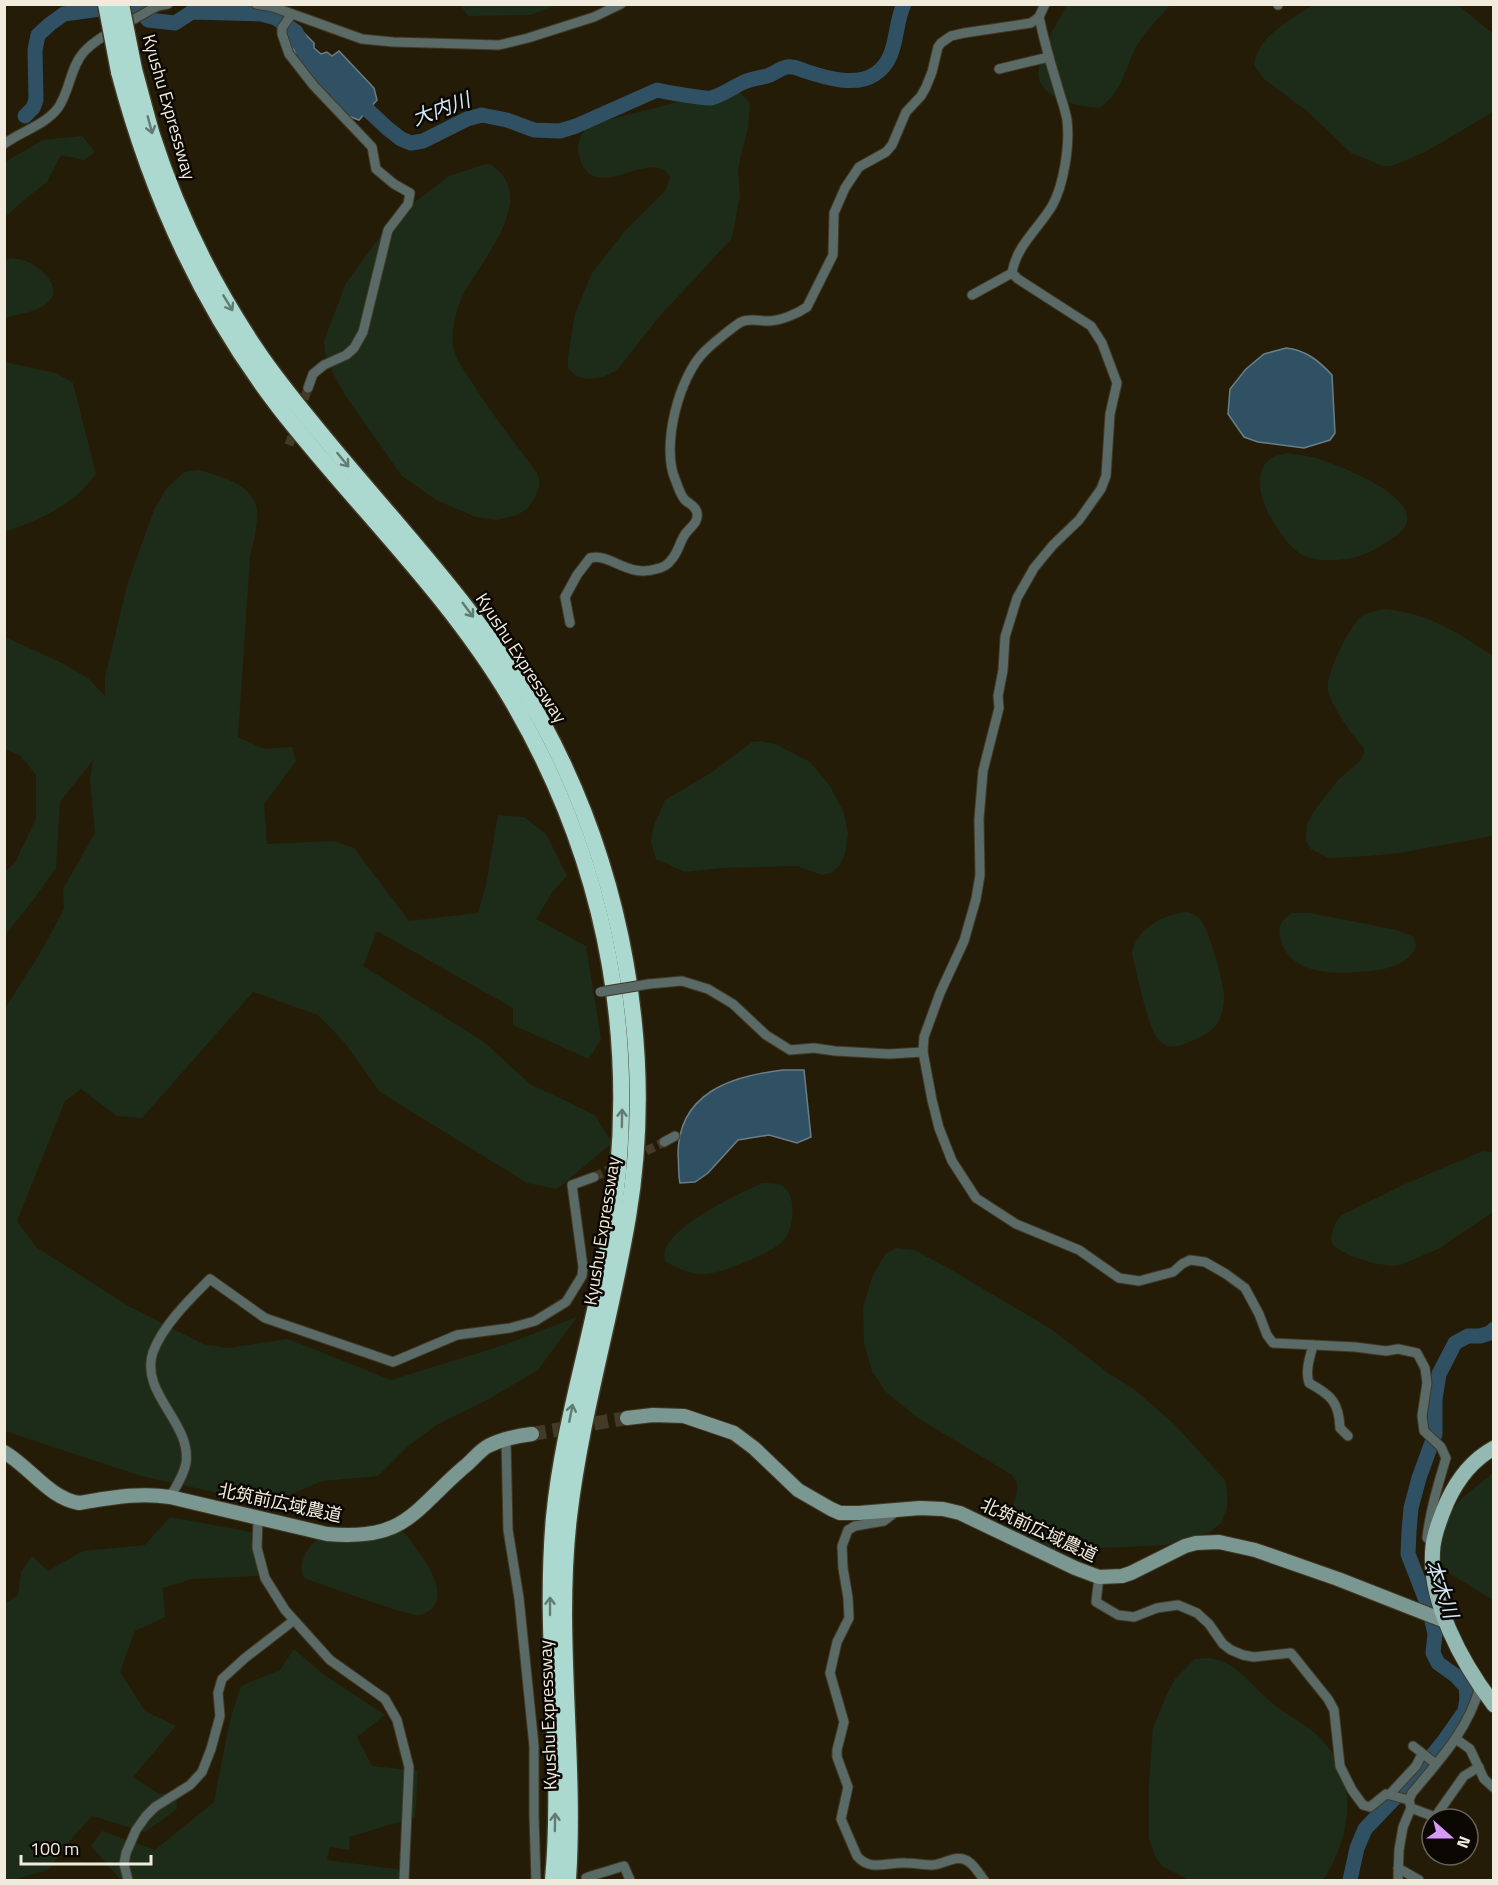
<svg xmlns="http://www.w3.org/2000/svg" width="1498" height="1885" font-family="'Titillium Web','Noto Sans JP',sans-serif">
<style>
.green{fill:#1d2c19}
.water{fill:#305063;stroke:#6a7e88;stroke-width:1.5}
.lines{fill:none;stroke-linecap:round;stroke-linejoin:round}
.river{stroke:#305063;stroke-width:15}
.street-tunnel{stroke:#433b27;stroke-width:9;stroke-dasharray:9 4.5;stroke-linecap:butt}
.secondary-tunnel{stroke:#433b27;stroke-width:14;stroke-dasharray:14 7;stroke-linecap:butt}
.street-casing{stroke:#413925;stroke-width:11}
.secondary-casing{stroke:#413925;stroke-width:16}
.primary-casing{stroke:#413925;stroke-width:17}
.highway-casing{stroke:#413925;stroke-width:19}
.street{stroke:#596a67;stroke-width:9}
.secondary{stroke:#7a9791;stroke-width:14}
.primary{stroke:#94b9b2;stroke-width:15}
.highway{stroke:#abd9d0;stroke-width:16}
.street-bridge-casing{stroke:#413925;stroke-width:11;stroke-linecap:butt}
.highway-bridge-casing{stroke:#413925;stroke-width:19;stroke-linecap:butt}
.street-bridge{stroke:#596a67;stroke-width:9}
.highway-bridge{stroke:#abd9d0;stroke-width:16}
.oneway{stroke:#637a73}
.labels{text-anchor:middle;stroke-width:5;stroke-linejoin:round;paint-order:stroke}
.street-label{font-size:18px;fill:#f0ebdd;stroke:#0b0702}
.water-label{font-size:20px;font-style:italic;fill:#d1e8f7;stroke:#0b0702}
</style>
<rect width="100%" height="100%" fill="#251c07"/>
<!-- green -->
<g class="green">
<path d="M460,5H557L531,15L468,16Z"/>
<path d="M1067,5H1170C1158,19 1144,32 1135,49C1125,70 1120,95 1099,108C1080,106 1044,101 1039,78C1035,59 1058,21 1067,5Z"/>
<path d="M1313,5H1458L1493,34V112L1425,152L1392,166H1383L1351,153L1307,111L1264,79L1254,65C1258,35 1291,20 1313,5Z"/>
<path d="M723,88C734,88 744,95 750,103L748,128L740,159L738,171L740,195L732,238L658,318L617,370L603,377L587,379L576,376L568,368V357L575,314L592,273L625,231L666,190L670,177C652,144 592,210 579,155C576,143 581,133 589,125L670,104Z"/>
<path d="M82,136L95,152L84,160L61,155L47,182L25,199L5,217V162L43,140Z"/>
<path d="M490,164C542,197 479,262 462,297C456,310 451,331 453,346C455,358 463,369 470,379C490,412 514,442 537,473L539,479V487L534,499L527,509L517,515L497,520L476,517L436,500L402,476L347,398L333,373L325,352L324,341L346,283L394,218L449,176L482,165Z"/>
<path d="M12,258C18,259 24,260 30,263C42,270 64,288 48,302C36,313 19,314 5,318V260Z"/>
<path d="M4,362L56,373L73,383L96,474C89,482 82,492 73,498C53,514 28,524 5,532Z"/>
<path d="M1287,453C1298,455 1309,456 1319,459C1343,467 1444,505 1393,538C1380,547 1368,554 1352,558C1339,561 1310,562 1299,553C1278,537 1242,481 1270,459C1275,455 1282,455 1287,453Z"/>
<path d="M199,470C218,476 246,482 255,502C261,515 253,543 250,557L238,737L264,749L292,747L296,761L264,804L267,844L334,841L354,848L409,921L478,913L486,885L498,815L524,817L546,834L567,876L553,891L536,919L586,946L601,1039L589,1059L513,1025V1008L377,931L363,966L484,1042L530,1084L595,1115L612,1143L557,1189L527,1183L380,1092L344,1042L318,1015L253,992L142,1118L117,1116L81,1089L65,1101L17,1221L36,1247L130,1307L203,1344L228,1348L288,1339L391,1380L504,1345L577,1317L538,1370L487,1400L438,1424L407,1447L378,1476L322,1481L269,1504L141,1476L5,1431V1008L39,955L64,909L63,889L95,833L90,779L93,760L60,802L56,868L31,903L5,935L4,872L15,863L36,818V775L21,756L5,749V637L60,662L88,678L105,696V677L128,582L154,510L166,489L184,472Z"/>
<path d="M1386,609C1431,615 1456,631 1493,656V835L1487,837L1399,853L1369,856L1329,858L1311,849L1306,841L1307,825L1314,811L1338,780L1360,761L1364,753V748C1354,738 1329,703 1328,689C1326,674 1347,633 1357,621C1364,612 1375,611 1386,609Z"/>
<path d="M762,741L777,745L810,762L830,786L844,813L848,834L845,854L839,866L831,873L822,875L797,866L720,868L685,872L656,859L651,842L654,825L665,800L711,773L752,742Z"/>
<path d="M1187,912C1193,914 1199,916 1202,922C1210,934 1224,983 1224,997C1224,1005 1221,1018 1217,1024C1209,1035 1194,1040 1182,1045C1173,1048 1163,1047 1157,1038C1146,1021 1138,976 1132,954C1135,929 1164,914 1187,912Z"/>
<path d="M1292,913H1309L1352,921L1396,930L1414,937L1416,946C1407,968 1381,970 1360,972C1332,974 1290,974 1281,940C1277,927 1281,920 1292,913Z"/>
<path d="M1483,1151L1493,1152V1212L1438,1249L1400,1265L1392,1266L1373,1263L1351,1256L1338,1249L1333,1245L1331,1239L1334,1226L1340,1216L1405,1184Z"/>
<path d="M762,1183C768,1183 775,1183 781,1185C798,1195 794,1227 784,1240C773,1253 720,1274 704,1274C690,1274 675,1268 665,1261C656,1230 740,1194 762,1183Z"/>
<path d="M896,1248L914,1250L948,1268L1051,1329L1108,1373L1134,1389L1175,1425L1225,1480L1227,1492V1508L1221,1523L1210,1532L1167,1545L1033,1551L1012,1548L1006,1543C1003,1523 1020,1496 1017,1484C1017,1483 1013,1476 1012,1475L918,1418L886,1392L872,1371L864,1343L863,1307L872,1278L885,1254Z"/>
<path d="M1493,1473V1600L1449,1573L1440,1561L1435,1540L1439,1528L1461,1499Z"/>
<path d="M170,1517L261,1534L258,1576L192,1579L163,1588L165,1617L135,1631L120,1672L145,1711L176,1726L133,1777L159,1794L176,1793L177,1809L145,1832L92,1816L73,1837L48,1870L12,1880H5V1604L18,1595L21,1572L32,1556L48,1571L83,1551L145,1545Z"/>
<path d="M360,1526C371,1526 387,1523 396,1528C407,1533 411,1542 418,1551C430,1567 454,1605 420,1615C410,1617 322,1584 306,1579L303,1576C301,1569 301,1563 304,1557C313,1534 339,1532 360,1526Z"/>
<path d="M294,1649L324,1675L385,1715L357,1737L372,1766L418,1771L415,1817L349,1837L350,1850L330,1847L327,1860L403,1870L402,1880H121L91,1846L102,1831L155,1850L214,1802L230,1720L241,1686L280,1670Z"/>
<path d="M1209,1658C1239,1663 1249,1684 1271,1702C1285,1714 1302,1722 1316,1734C1360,1774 1353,1835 1323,1880H1189L1162,1866L1155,1856L1149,1839V1785L1153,1728L1166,1696L1175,1679L1195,1659Z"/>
</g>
<!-- water -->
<g class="water">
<path d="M298,27L314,43V48L321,54L327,52L332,56L339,51L374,88L377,100L359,120L345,115L299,65L294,50L287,43L285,37L293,34Z"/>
<path d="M1286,348C1306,350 1319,361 1332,375L1335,433L1330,440L1304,448L1258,442L1244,437L1228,414L1230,389L1246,369L1264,354Z"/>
<path d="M783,1070H804L811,1137L797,1143L769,1135L738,1140L708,1173L695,1182L680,1183C678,1174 679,1164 678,1155C678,1093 731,1076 783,1070Z"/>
</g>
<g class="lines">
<!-- river -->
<g class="river">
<path d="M353,96L387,128L401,139L411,143L423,141L467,119L482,115L507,120L534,130L560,131L576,126L657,90C665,92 706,99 711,98C723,95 733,87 744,82C751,79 759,78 767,76C774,74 780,68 787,67C794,66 799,69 805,71C826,78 856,87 875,74C899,59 893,27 904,4"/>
<path d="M25,116L33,108L36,100L35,50L38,35L50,24L64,14L129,5L141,10L148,20L175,23L192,12L261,14L276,18L296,32L304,48"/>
<path d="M1350,1880L1357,1848L1365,1829L1414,1778L1444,1741L1465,1711L1467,1698L1466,1687L1456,1676L1438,1663L1433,1653L1435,1634L1429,1608L1408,1554L1409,1531L1411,1508L1419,1478L1435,1434V1399L1439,1374L1455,1343L1468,1336H1480L1490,1333L1494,1329"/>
</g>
<!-- street-tunnel -->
<g class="street-tunnel">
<path d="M300,412L308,388"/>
<path d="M289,445L296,425"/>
<path d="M634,1157L664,1142"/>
<path d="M594,1177L619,1165"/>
</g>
<!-- secondary-tunnel -->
<path class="secondary-tunnel" d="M532,1434L627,1418"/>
<!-- street casing -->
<g class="street-casing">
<g id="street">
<path d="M256,4L273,7L362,39L393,42L499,45L528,38L594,17L621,4"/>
<path d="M1278,4V5"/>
<path d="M291,15L282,28V34L289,54L314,86L372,147L376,169L394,184L410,193L408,204L388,230L363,332L354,348L346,355L324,365L313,374L308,388"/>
<path d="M999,69L1049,57"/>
<path d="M4,144C22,131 45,125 58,108C70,91 70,68 83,53C97,36 131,22 150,10L158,6L168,4"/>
<path d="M1012,273L1018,279L1091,326L1102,343L1117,383L1110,414L1106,476L1101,489L1079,520L1053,545L1034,568L1017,598L1005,637L1003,670L998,696L999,708L983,771L979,819L980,875L976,899L964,941L940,993L924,1037L923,1052L932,1100L939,1128L952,1161L976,1198L1016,1224L1079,1250L1119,1278L1139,1281L1173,1272L1182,1264L1190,1260L1205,1262L1226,1274L1245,1288L1259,1314L1267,1335L1273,1343L1355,1347L1386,1351L1398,1349L1417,1353L1425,1368L1427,1383L1422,1416L1424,1431L1441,1447L1446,1458C1438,1485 1430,1511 1427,1538L1432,1542"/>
<path d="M1012,273C1016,246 1039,228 1052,206C1064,185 1070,144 1067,120C1065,108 1060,96 1057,84C1050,62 1044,40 1039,17"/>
<path d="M972,295L1012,273"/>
<path d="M570,623L565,597L577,575L590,558C611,553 627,578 656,569C661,568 668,565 671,560C678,553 679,544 684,536C688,528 699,524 697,513C696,506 689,504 685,500C680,495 678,486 675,479C661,446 679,376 705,351C712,344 734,326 741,322C750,318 759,321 768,321C780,321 797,314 807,307L833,255L834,213L845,188L859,167L886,152L892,145L906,112L921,96L926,87L932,72L938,47L941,43L951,36L964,33L1031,23L1039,17L1045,4"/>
<path d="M649,984L682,981L708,989L733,1004L766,1035L790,1050L814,1048L835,1051L889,1054L923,1052"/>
<path d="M664,1142L675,1136"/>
<path d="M1313,1345C1310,1357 1305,1370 1309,1383C1331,1395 1339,1402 1340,1428L1348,1436"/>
<path d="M506,1438L508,1530L519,1598L534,1746V1815L536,1880"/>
<path d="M170,1497C176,1487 184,1475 186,1463C192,1423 139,1393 153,1352C163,1325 190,1299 210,1279L265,1318L393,1362L457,1335L510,1328L535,1321L566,1302L582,1276L583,1267L572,1185L594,1177"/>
<path d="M897,1511L884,1521L855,1526L848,1530L842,1546L843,1568L848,1598L849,1618L837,1642L830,1673L844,1722L837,1750V1757L848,1787L841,1819L857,1856C870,1872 888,1862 905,1863C914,1863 924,1865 933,1865C945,1864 958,1853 969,1862C975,1866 980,1875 984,1880"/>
<path d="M258,1518L257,1548L265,1578L285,1610L330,1660L385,1699L397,1720L409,1767L404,1880"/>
<path d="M1099,1577L1096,1602L1118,1615L1134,1617L1157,1608L1178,1605L1197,1613L1209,1624L1223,1644L1231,1650L1243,1655L1254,1657L1291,1653L1328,1699L1334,1710L1340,1766L1352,1790L1363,1805L1370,1807L1386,1794L1409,1800"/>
<path d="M1456,1739L1470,1749L1484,1779L1494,1788"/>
<path d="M1413,1746L1436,1764"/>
<path d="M1390,1794L1416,1766L1422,1754"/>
<path d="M1411,1808L1435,1817L1464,1776L1479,1767"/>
<path d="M1398,1868L1419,1880"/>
<path d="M128,1880L124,1864L126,1853L136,1830L146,1816L155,1807L190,1785L202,1772L211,1749L220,1716L218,1693L222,1679L245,1658L293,1621"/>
<path d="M586,1880V1878L591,1876L624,1866L630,1880"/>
<path d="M1398,1880L1399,1850L1403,1827L1411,1808L1409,1800L1412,1793C1439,1761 1469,1729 1480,1686"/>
</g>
</g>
<!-- secondary casing -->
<g class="secondary-casing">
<g id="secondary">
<path d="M627,1418L653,1415L684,1416L734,1433L754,1448L798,1490L831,1509L840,1513H859L920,1508L943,1509L960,1513L1075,1568L1099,1577L1122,1576L1131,1573L1185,1546L1196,1543L1219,1542L1255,1550L1338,1579L1445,1621"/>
<path d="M4,1452C30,1467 49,1498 79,1503C110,1498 139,1492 170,1497L327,1534C405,1541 411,1513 464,1467C472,1461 479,1451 488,1446C502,1439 516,1436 532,1434"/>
</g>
</g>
<!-- primary casing -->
<g class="primary-casing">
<path id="primary" d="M1494,1448C1472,1460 1457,1480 1447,1502C1441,1516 1435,1531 1433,1546C1427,1600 1462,1663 1494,1705"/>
</g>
<!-- highway casing -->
<g class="highway-casing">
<g id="highway">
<path d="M134,69C140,91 146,114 152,135C176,210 211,282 255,348C276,380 302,411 327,441C402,532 485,617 542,722C622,870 656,1050 628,1217C611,1318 581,1415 569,1517C555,1637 576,1759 568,1880"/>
<path d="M119,72C151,193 202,307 279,407C355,505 447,591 511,699C611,869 642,1054 608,1247C592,1338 563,1425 554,1517C543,1638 564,1760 553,1880"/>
</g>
</g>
<!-- street -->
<use href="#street" class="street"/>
<!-- secondary -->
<use href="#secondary" class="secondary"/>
<!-- primary -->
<use href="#primary" class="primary"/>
<!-- highway -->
<use href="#highway" class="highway"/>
<!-- street-bridge casing -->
<g class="street-bridge-casing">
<path id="street-bridge" d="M600,992L649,984"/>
</g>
<!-- highway-bridge casing -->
<g class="highway-bridge-casing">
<g id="highway-bridge">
<path d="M106,4L119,72"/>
<path d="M121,4L134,69"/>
</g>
</g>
<!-- street-bridge -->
<use href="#street-bridge" class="street-bridge"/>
<!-- highway-bridge -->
<use href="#highway-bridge" class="highway-bridge"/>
</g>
<!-- one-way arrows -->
<defs><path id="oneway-shaft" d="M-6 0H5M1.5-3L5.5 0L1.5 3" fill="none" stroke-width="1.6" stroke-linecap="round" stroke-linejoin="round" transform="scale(1.5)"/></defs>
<g class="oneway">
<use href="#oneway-shaft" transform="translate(150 125) rotate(75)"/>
<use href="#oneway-shaft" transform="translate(228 303) rotate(59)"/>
<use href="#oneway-shaft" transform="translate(343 460) rotate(51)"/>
<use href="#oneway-shaft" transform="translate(468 610) rotate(53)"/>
<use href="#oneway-shaft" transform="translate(622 1118) rotate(-89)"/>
<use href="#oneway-shaft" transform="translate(571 1413) rotate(-79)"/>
<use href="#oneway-shaft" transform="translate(550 1606) rotate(-90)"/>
<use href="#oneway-shaft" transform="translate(555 1822) rotate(-89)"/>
</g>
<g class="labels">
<!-- street labels -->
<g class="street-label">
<text transform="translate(169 107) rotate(74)" y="6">Kyushu Expressway</text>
<text transform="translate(521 658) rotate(57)" y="6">Kyushu Expressway</text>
<text transform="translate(602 1231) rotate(-81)" y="6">Kyushu Expressway</text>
<text transform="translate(280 1503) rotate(12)" y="6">北筑前広域農道</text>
<text transform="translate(1039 1530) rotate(25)" y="6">北筑前広域農道</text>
<text transform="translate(548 1715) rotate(-92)" y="6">Kyushu Expressway</text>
</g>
<!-- water labels -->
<g class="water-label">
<text transform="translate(441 109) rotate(-20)" y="7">大内川</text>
<text transform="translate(1442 1589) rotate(71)" y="7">本木川</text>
</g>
</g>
<!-- border -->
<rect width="1498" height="1885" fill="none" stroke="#f0ebdd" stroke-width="12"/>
<!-- north arrow -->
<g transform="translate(1450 1837) rotate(111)"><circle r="28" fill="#0b0702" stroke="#67625a" stroke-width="1.5"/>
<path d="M0-4.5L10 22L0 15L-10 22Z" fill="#d99af7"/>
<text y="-9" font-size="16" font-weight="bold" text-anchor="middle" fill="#f0ebdd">N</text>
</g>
<!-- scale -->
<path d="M21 1855v9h130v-9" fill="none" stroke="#f0ebdd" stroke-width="3"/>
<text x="30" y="1855" font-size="18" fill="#f0ebdd" stroke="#0b0702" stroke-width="4.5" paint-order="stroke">100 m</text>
</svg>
